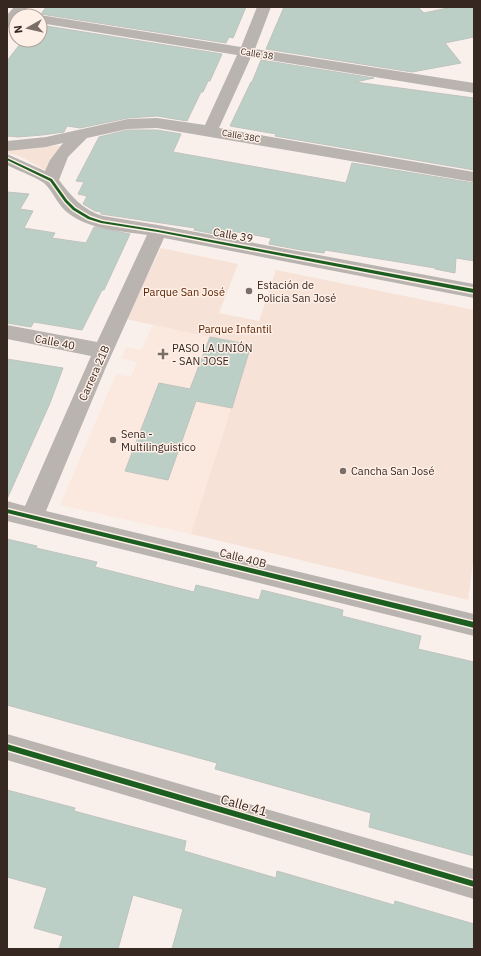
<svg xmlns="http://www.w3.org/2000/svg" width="481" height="956" font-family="'IBM Plex Sans',sans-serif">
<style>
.built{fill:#fbe8df}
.green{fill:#f7e2d7}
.building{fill:#bccfc7;stroke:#bfc3be}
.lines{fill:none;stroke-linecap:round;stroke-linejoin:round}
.minor{fill:#b9b4b0;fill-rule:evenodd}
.cycleway-casing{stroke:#feefe7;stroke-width:3}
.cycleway{fill:#1b5e20;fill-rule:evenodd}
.poi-dot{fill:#7a6e68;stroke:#feefe7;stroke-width:1.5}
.labels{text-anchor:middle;stroke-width:3;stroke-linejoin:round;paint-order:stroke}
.far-street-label{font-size:9px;fill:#362821;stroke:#feefe7}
.street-label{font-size:11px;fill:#362821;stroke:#feefe7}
.poi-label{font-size:11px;fill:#362821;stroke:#feefe7;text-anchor:start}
.park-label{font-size:11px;fill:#5a2400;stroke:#feefe7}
.near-street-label{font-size:13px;fill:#362821;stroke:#feefe7}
</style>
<rect width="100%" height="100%" fill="#f9f0ec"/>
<!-- built -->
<path class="built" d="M153,325L210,337L190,389L159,383L125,471L168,480L196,401L231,408L191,534L60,505L116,374L131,377L137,362L121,358L126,347L141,350Z"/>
<!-- green -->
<g class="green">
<path d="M65,145L47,171L19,156L7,153V150Z"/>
<path d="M161,248L238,264L219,313L259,321L276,270L474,310V555L468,600L191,534L251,346L126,319Z"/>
</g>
<!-- building -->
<g class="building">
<path d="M46,7H246L233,38L229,37L226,43L41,14Z"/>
<path d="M284,7H418L424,13L452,7H474V37L445,43L461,63L412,72L266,49Z"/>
<path d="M40,25L222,54L210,81H208L203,92H201L187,121L157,116L128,118L80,128L67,126L64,132L42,135L18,137L7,136V61L23,40H40Z"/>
<path d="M261,60L374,78L355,82L474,98V170L275,136L276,134L230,126L251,82H252Z"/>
<path d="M128,130H157L181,134L173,152L346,183L352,163L474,183V261L456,258L455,273L435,269V268L325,250L324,253L301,250L269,244L271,238L237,232L235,238L194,230L195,228L101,214V212L95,211L83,204L87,196L78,194L84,182L76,181L99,137Z"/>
<path d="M7,192L29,194L20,209L33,211L24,228L55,233L52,238L86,243L94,227L130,234L104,290H102L82,330L34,322L31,327L7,323Z"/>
<path d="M210,337L251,345L232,408L196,401L168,480L125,471L159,383L190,389Z"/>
<path d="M7,359L63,368L50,403L7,499Z"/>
<path d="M7,539L37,546L36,548L97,562L95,567L194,592L196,585L259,600L262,590L343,610L342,616L421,636L418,649L474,662V856L369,827L371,813L215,769L217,763L7,705Z"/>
<path d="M7,790L75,808L74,811L186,841L184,851L276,878L277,871L394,905L395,901L474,924V949H172L183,909L133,895L118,949H59L63,936L34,928L47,888L7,877Z"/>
</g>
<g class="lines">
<!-- minor -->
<g class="minor">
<path d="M14,7H28L21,16H16C16,23 14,26 7,28V15Z"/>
<path d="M257,7H271L255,49L474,83V93L251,57L219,128L474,172V182L157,128L128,129L87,138L68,157L59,180C72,197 83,210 103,216L158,225L474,284V298L164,238L106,367L46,511L474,614V636L7,521V501L25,506L91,356L7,339V325L97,342L147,235C121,231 90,230 68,213C58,206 54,193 45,184C39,178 16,170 7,165V154L45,171L50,160L63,143L46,147L7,151V141L46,137L128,119L157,118L205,125L237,55L40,23V16H35L40,15L241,47Z"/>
<path d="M7,734L474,869V899L7,760Z"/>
</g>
<!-- cycleway casing -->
<g class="cycleway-casing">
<g id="cycleway">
<path d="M7,158L52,179L67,200L75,208L90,217L102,221L158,230L474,289V293L158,232L101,223L88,219L73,210L65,202L50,181L7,160Z"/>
<path d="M7,509L474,622V628L7,513Z"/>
<path d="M7,744L474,881V887L7,750Z"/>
</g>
</g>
<!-- cycleway -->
<use href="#cycleway" class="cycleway"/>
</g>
<!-- markers -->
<g class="poi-dot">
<circle cx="249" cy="291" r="4"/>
<path d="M161 348h4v4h4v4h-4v4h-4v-4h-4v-4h4z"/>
<circle cx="113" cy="440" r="4"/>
<circle cx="343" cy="471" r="4"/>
</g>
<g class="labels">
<!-- far-street labels -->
<g class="far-street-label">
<text transform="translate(257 54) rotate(9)" y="3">Calle 38</text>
<text transform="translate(241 136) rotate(10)" y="3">Calle 38C</text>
</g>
<!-- street labels -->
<g class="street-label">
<text transform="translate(233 235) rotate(10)" y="4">Calle 39</text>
<text transform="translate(55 342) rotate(11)" y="4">Calle 40</text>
<text transform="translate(94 373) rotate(-66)" y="4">Carrera 21B</text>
<text transform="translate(243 558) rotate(14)" y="4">Calle 40B</text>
</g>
<!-- poi labels -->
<g class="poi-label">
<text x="257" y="289">Estación de<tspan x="257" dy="13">Policia San José</tspan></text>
<text x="172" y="352">PASO LA UNIÓN<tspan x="172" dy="13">- SAN JOSE</tspan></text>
<text x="121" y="438">Sena -<tspan x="121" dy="13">Multilinguistico</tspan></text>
<text x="351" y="475">Cancha San José</text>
</g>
<!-- park labels -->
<g class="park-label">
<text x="184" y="296">Parque San José</text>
<text x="235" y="333">Parque Infantil</text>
</g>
<!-- near-street labels -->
<g class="near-street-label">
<text transform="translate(244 805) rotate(16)" y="5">Calle 41</text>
</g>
</g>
<!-- border -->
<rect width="481" height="956" fill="none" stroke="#362821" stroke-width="16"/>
<!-- north arrow -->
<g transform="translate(28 28) rotate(262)"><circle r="19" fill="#feefe7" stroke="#ae9f98"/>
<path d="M0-3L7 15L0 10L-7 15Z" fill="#7a6e68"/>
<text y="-6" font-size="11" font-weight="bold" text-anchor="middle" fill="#362821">N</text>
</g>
</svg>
